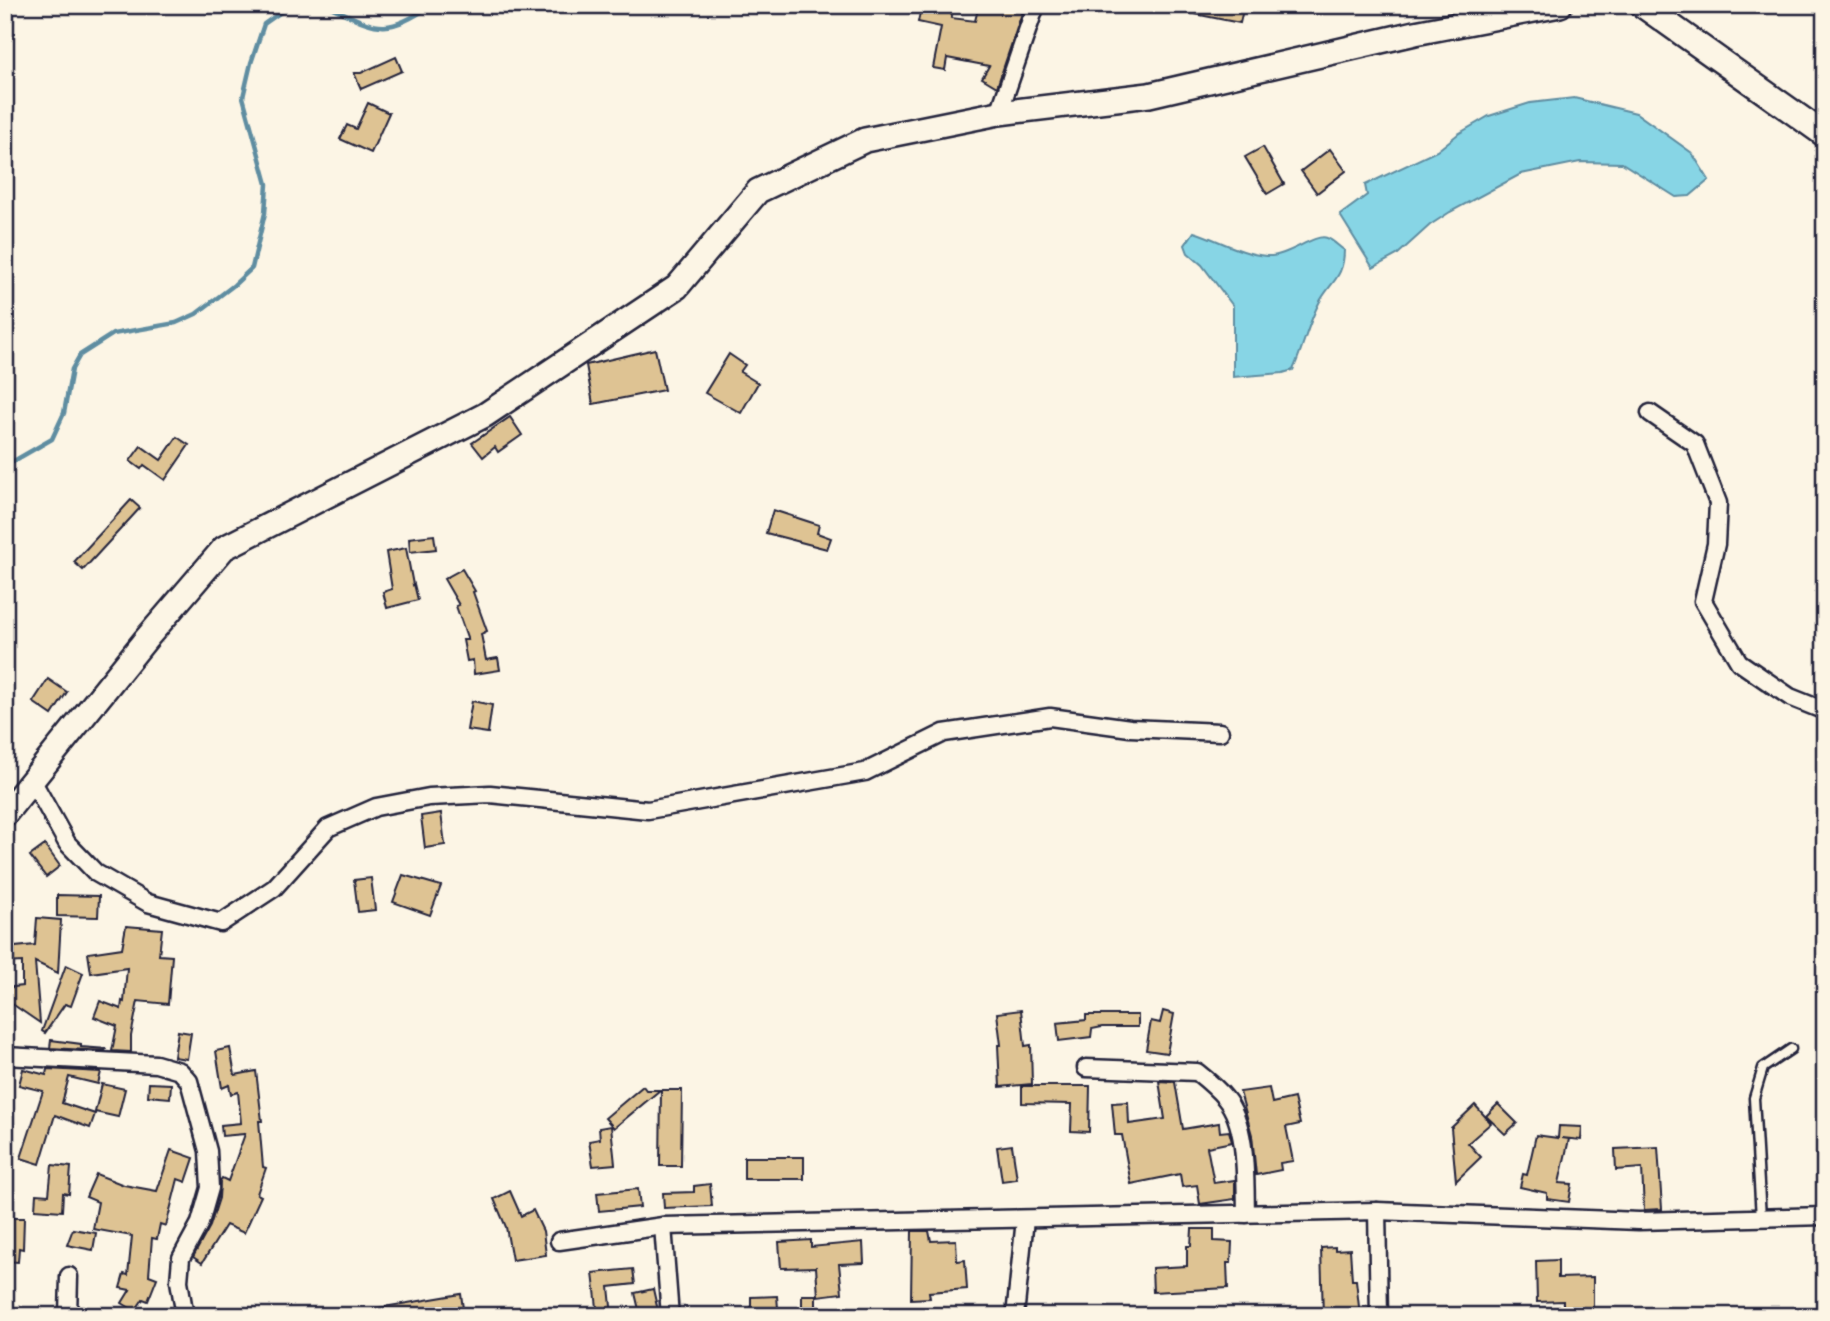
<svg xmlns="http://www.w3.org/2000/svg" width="1830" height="1321" font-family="Delius,sans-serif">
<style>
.water{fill:#87d5e5;stroke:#5f8da1;stroke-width:2}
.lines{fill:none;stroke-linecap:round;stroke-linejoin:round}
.stream{stroke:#5f8da1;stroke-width:4.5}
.building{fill:#dec393;stroke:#22223b;stroke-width:2}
.service-casing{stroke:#22223b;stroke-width:13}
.minor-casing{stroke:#22223b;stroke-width:21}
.secondary-casing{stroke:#22223b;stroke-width:28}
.service{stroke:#fcf5e5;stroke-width:8}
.minor{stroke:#fcf5e5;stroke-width:16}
.secondary{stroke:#fcf5e5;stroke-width:23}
</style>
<rect width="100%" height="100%" fill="#fcf5e5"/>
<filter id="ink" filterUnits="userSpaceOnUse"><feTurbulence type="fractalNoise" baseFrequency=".0143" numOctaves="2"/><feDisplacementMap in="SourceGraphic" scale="14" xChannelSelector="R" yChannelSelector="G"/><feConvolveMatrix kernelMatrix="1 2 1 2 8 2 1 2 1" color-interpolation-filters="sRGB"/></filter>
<g filter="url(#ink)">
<!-- water -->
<g class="water">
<path d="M1574,98L1636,113L1692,153L1709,180L1690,196L1676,197L1622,163L1580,162L1521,174L1450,212L1430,225L1397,255L1373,268L1340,215L1367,195L1365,185L1437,151L1458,134L1489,116L1530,103Z"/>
<path d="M1194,232C1217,239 1241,254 1266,256C1287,258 1314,233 1327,238C1333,240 1339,247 1344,250C1344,278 1330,282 1319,303C1308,324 1303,348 1293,370L1283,373L1233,377V306L1202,265L1188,253L1185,245Z"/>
</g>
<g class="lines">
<!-- stream -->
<g class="stream">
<path d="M326,5C377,28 382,38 432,5"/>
<path d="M5,466L52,439L64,413L72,369L80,355L113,334L176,323L196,314L234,285L252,268L265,213L267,184L243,97L251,63L264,24L291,5"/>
</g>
</g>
<!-- building -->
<g class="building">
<path d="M979,5L1024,7L997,87L982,78L989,66L947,58L945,70L933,68L941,27L918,22L920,13L924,14L926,6L952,13L951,18L975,21Z"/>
<path d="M1181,5H1244L1240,23L1180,11Z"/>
<path d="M396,57L402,71L361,89L354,73H361Z"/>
<path d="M368,103L389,113L371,153L340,139L347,125L356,129Z"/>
<path d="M1263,147L1284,184L1267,194L1245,157Z"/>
<path d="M1330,149L1346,171L1317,193L1301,171Z"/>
<path d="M655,349L664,390L593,404L586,365Z"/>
<path d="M729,354L745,365L740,372L758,383L741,413L705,393Z"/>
<path d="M510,417L522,435L498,452L495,447L483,457L472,443Z"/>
<path d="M177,437L189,445L165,480L144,465L141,469L130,461L141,446L161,460Z"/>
<path d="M131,500L140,508L83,570L74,562Z"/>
<path d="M773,510L819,525L817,533L831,538L827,549L766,533Z"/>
<path d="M434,535L436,549L410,552L409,538Z"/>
<path d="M406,548L413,585L414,584L418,600L387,608L383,592L392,589L386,552Z"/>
<path d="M462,569L475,591L473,592L487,631L481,634L486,660L498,658L500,670L474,674L473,660L467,661L463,640H468L456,606L459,605L444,579Z"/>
<path d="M48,679L67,692L52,715L33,702Z"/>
<path d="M472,701L492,705L488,733L467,730Z"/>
<path d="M441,813L445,845L425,848L421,816Z"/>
<path d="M45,845L60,866L46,877L30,856Z"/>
<path d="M403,875L441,886L430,915L393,902Z"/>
<path d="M371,878L375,910L358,912L354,880Z"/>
<path d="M57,895L99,896L98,917L57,916Z"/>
<path d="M37,918L61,920L58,973L35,962L40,1023L5,999V988L22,986V962L5,963V948L35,945Z"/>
<path d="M126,926L162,929L159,955L172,956L168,1004L138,1001L131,1036V1052L112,1051L117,1026L94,1017L100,1001L121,1009L122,1001L124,1002L127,968L91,973L88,953L122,948Z"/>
<path d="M66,965L83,973L71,1006L65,1004L45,1033L42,1031Z"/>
<path d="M1021,1010L1025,1046L1031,1045L1032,1084L1000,1087L998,1045H1001L997,1013Z"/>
<path d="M1163,1011L1174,1014L1167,1053L1146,1050L1151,1021L1160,1023Z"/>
<path d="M1086,1015H1138V1027H1102L1092,1029L1091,1037L1059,1041L1057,1023L1086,1020Z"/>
<path d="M178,1031L191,1033L187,1059L174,1057Z"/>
<path d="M51,1040L81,1044V1047L106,1049L105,1051L50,1048Z"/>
<path d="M230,1048L235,1075L256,1071L262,1121H259L263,1167L266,1168L257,1194L261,1196L244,1233L226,1225L202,1263L193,1257L210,1226L219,1198L220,1181L222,1178L228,1181L245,1134L222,1136L221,1125L241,1123L238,1092L231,1094L229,1085L222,1088L216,1051Z"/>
<path d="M23,1069L46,1075L47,1069L101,1072L98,1084L69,1077L62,1103L95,1114L90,1128L55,1115L40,1164L21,1158L43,1091L19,1085Z"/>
<path d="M1159,1081L1175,1082L1183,1129L1219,1123L1220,1132L1229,1131L1232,1142L1207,1147L1214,1183L1235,1180V1199L1200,1204L1197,1185L1182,1187L1180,1174L1131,1184L1122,1135H1115L1112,1103L1128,1102L1129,1124L1165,1119Z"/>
<path d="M149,1083L171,1084L170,1098L148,1096Z"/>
<path d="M102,1084L125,1089L118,1117L95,1112Z"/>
<path d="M643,1086L646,1090H660L614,1128L605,1118Z"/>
<path d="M1022,1086H1090L1089,1132L1071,1131L1072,1104L1022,1103Z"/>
<path d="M1269,1088L1272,1103L1294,1098L1300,1124L1286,1127L1293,1161L1280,1163L1281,1170L1256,1175L1252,1135L1240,1092Z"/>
<path d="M661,1090H682L681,1166H660Z"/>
<path d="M1498,1104L1517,1123L1505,1134L1486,1116Z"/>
<path d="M1475,1105L1491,1123L1468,1143L1481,1157L1456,1181L1451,1128Z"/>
<path d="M611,1126L615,1164L593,1166L589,1141L600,1139L599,1128Z"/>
<path d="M1559,1126L1582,1127L1581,1140L1562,1138L1569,1139L1559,1183L1572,1184L1569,1202L1547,1199V1193L1520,1187L1523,1174L1527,1175L1536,1135L1558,1138Z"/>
<path d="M1012,1145L1017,1179L1002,1181L997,1147Z"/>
<path d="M1658,1147L1662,1209L1644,1210L1642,1168L1616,1170L1615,1149Z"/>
<path d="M171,1150L194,1158L186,1182L178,1179L166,1226L160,1224L157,1239L152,1238L149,1275L157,1278L148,1301L143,1299L135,1311L122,1303L130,1290L120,1288L124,1274L128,1275L132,1236L93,1229L98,1202L86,1197L96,1174L124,1185L157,1191Z"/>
<rect x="744" y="1157" width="60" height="22"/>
<path d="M52,1165L71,1167L69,1194L63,1193L62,1211L35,1209L36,1194L49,1195Z"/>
<path d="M710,1184L712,1206L664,1208L663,1193L694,1192V1186Z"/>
<path d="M638,1189L640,1207L599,1211L597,1193Z"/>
<path d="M510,1191L521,1216L533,1210L543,1231L546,1255L512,1260L506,1227L494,1199Z"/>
<path d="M10,1218H24L23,1249L19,1248L18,1262L5,1261V1234L11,1235Z"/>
<path d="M73,1229L96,1233L93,1250L67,1245Z"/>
<path d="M1192,1229H1214V1241L1232,1242L1231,1263H1227L1228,1288L1153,1292L1152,1268L1187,1266V1246H1191Z"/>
<path d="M912,1231H929L931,1241L956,1240L957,1261L965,1260L967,1289L929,1292L930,1298L911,1299Z"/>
<path d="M811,1240V1247L863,1242L864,1263L839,1264L842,1293L818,1296L816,1267L781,1268L779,1242Z"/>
<path d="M1335,1247V1250L1350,1249L1352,1280H1356L1360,1316H1323L1321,1248Z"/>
<path d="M1558,1260V1278L1593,1277V1316H1563V1301L1537,1302L1536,1261Z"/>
<path d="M633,1269L635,1284L609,1287L612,1316H598L593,1273Z"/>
<path d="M653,1289L658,1311L640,1314L635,1293Z"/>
<path d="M461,1294L464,1316H373L372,1309Z"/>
<rect x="802" y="1295" width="14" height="21"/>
<path d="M777,1296L778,1308L751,1309V1297Z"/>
</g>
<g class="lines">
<!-- service casing -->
<g class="service-casing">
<path id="service" d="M1761,1218L1754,1098L1763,1068L1791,1049"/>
</g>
<!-- minor casing -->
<g class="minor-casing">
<g id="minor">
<path d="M999,113L1036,5"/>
<path d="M1650,413L1695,444L1718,503L1716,544L1703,601L1739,662L1790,697L1825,711"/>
<path d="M32,780L67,843L96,873L148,903L221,923L274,888L328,828L376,807L429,797L490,794L648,810L865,772L944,733L1050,717L1130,728L1220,732"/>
<path d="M5,1056L156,1064L180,1071L189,1081L208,1151L210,1188L200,1223L181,1258L179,1281L185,1316"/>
<path d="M1086,1068L1197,1072C1207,1080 1217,1088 1225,1098C1248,1125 1245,1180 1246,1214"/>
<path d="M1377,1211L1379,1316"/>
<path d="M663,1226L670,1316"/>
<path d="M559,1241L663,1226L1377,1211L1639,1221L1825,1216"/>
<path d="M68,1316L69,1276"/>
<path d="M1015,1316L1025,1219"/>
</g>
</g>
<!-- secondary casing -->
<g class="secondary-casing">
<g id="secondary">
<path d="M1642,5L1825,135"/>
<path d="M5,814L146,639L224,548L485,415L677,287L758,191L865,140L999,113L1149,95L1415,33L1560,5"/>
</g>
</g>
<!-- service -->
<use href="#service" class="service"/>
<!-- minor -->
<use href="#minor" class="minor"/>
<!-- secondary -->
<use href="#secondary" class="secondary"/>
</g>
</g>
<!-- margin -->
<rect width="1830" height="1321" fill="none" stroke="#fcf5e5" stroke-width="28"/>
<rect x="14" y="14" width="1802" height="1293" fill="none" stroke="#22223b" stroke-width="2.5" filter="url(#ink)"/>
</svg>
